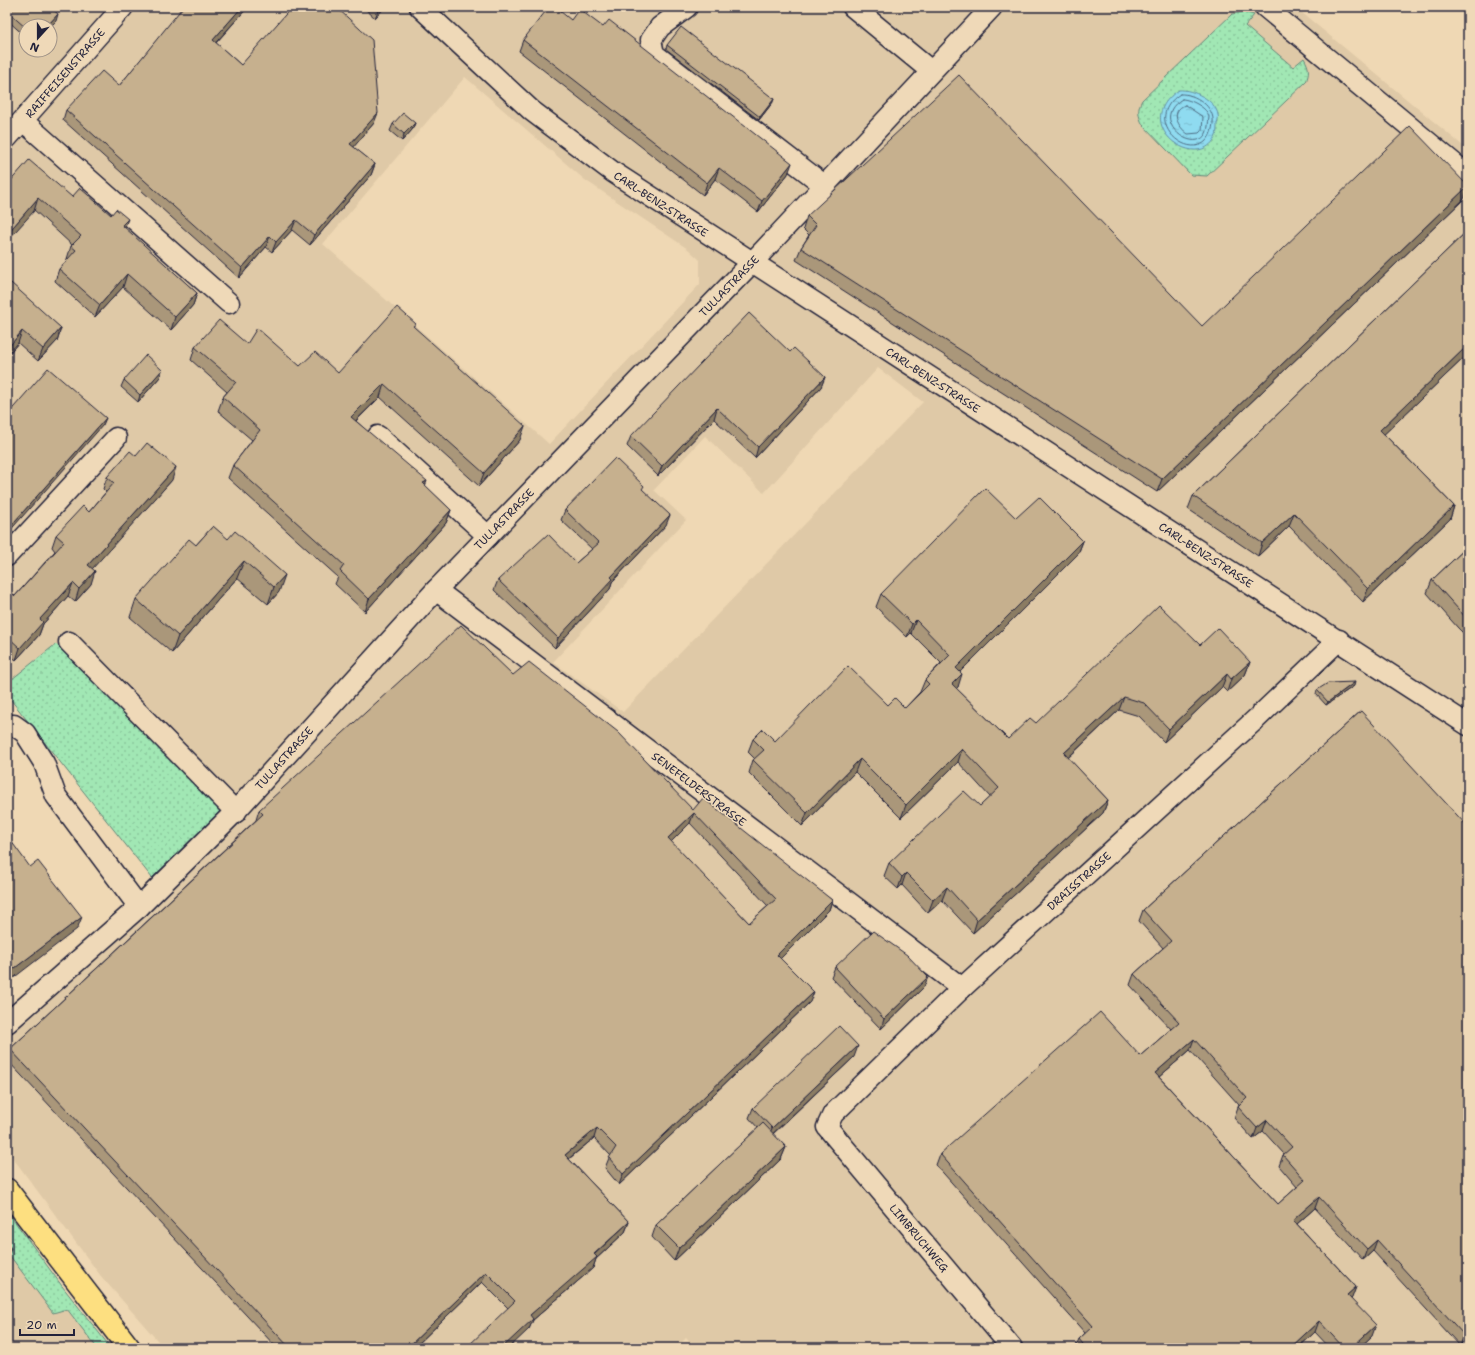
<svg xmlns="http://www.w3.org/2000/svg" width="1475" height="1355" font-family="'Shantell Sans',sans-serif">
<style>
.built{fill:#dfc9a7;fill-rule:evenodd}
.grass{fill:url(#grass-dots);stroke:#628478}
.water{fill:url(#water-ripples);stroke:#6391a8}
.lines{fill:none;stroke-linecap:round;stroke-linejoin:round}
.shore{stroke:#4e6c83;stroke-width:1}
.minor-casing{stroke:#22223b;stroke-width:23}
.major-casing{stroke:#22223b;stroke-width:25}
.minor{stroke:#efd9b8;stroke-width:20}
.major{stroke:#fddf80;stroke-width:22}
.wall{fill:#aa977a;stroke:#22223b;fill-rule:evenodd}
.shaded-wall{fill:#8b7b63;stroke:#22223b}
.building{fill:#c6b08e;stroke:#22223b;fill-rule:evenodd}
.labels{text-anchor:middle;stroke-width:3;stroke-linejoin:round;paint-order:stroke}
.street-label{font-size:11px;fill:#22223b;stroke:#efd9b8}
</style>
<defs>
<pattern id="grass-dots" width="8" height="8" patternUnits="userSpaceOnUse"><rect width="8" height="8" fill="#a1e7b4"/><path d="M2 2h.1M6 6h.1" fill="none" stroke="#8ac69c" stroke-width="1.8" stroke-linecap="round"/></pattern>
<pattern id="water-ripples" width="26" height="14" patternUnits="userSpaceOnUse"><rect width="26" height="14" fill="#8fdbf0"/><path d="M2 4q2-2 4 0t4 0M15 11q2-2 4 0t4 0" fill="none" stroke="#7bbccf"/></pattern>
</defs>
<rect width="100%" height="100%" fill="#efd8b4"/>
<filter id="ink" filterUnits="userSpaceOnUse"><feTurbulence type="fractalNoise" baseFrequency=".025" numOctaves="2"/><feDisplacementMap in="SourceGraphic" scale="8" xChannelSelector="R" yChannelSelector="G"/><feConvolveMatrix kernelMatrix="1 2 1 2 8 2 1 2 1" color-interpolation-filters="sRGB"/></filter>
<g filter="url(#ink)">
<!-- built -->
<g class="built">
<path d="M7,7H449L452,9L454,7H1295L1468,150V1348H695L686,1338L676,1348H164L100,1275L7,1150V1012L152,878L224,807L56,645L7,683ZM26,26H50V50H26ZM465,77L585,180L688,249L700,260V284L549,444L323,244ZM878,368L923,402L623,712L553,662L686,520L654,490L705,436L764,493Z"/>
<path d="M7,1252L53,1313L67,1309L97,1348H7Z"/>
</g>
<!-- grass -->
<g class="grass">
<path d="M1243,12L1254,15L1245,26L1293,67L1304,58C1309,67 1310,72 1306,82L1207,176L1191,175L1143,125C1138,116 1137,109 1142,100L1232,14Z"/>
<path d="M56,644L224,807L152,878L7,695V683Z"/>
<path d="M7,1211L62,1286L111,1348H97L67,1309L53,1313L7,1252Z"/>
</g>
<!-- water -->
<path class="water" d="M1179,90C1192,89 1216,100 1218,115C1219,117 1218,121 1217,124C1217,127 1217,133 1216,136C1199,175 1127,124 1179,90Z"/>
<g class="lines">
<!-- shore -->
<g class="shore">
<path d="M1180,94C1195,93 1215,107 1213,123C1208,176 1133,125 1180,94Z"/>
<path d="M1182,99C1190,99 1208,108 1209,117C1209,120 1208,123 1208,126C1204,162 1144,122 1182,99Z"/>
<path d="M1185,105L1203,117L1202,130L1199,133L1188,134C1178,127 1169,111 1185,105Z"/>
</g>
<!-- minor casing -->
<g class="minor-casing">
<g id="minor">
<path d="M420,7L532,111L613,172L1468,725"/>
<path d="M687,7L660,27L651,40L654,54L824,185"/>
<path d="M853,7L931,71"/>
<path d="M1265,7L1468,175"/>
<path d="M23,121L229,303"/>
<path d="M7,138L123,7"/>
<path d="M378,436L488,536"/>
<path d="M7,556L116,438"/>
<path d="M436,590L962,988"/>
<path d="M69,642L236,812"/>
<path d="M7,725H14L25,733L44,763L56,796L139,907"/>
<path d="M7,1023L139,907L233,814L436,590L764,250L992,7"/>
<path d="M1012,1348L827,1127L833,1114L962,988L1255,720L1339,640"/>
</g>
</g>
<!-- major casing -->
<g class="major-casing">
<path id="major" d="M7,1190L129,1348"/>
</g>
<!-- minor -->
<use href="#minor" class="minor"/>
<!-- major -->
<use href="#major" class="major"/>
</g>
<!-- wall -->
<g class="wall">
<path d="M176,7H248L216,43L241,65L374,123L353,147L375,164L371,175L310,245L292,230L272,252L266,247L239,278L63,120L66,110L119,86L181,11Z"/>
<path d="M363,7H385L375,18Z"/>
<path d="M8,12L56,21L26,26V37L7,20V15Z"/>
<path d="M571,20L788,174L758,212L715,179L703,195L519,51L523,40Z"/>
<path d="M667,45L773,102L759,120L666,49Z"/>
<path d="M415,123L412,130L402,141L390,131L393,124Z"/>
<path d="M7,185L72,197L124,228L197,293L193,305L171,330L123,287L95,317L55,281L59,269L68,260L67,259L71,246L72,245Z"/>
<path d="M1464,199L1157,492L796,260L801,248L809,235L803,229L807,216L1202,326Z"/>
<path d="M1468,230V354L1384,434L1454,506L1450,519L1363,602L1289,526L1258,556L1188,509L1193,496Z"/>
<path d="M7,287L61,328L57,341L38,361L18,343L7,356Z"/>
<path d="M414,327L520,440L479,486L380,397L356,421L451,510L446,523L365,612L335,584L338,577L228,478L233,465L252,440L218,411L223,397L227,392L191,360L195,347L247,344L300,366L338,373Z"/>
<path d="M790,352L825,377L821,387L755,458L714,419L658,476L627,446L631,436Z"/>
<path d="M162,370L160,377L138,402L121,387L124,380Z"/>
<path d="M136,456L172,480L92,568L91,584L75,602L68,596L43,624L39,635L16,660L7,653V589L15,596L55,551L52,547L56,535L89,512L106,492L103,489L107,477Z"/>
<path d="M643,490L666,525L612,582L610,589L555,648L494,590L498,580L576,563L592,549L561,520L565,510Z"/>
<path d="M1016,518L1083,541L1078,554L960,672L958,687L956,688L1008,739L1036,723L1200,645L1250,662L1245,675L1227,692L1222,687L1164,742L1139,716L1119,710L1068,758L1108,800L1103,813L973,933L942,900L928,913L902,885L898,889L884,876L889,863L980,806L990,797L958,762L901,818L855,772L802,826L749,773L753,760L755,759L748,752L753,739L775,741L888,705L905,708L920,692L925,680L941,663L911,633L907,637L876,607L881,594Z"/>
<path d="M213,526L279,592L268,604L237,578L172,653L130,617L136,599L196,545Z"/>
<path d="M1468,546V638L1458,628L1427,593L1432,580Z"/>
<path d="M513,675L693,810L832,900L829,910L780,959L810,1002L619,1185L605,1168L609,1158L611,1156L594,1138L569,1159L629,1222L625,1232L596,1259L593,1268L533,1320L529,1329L482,1282L414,1348H277L7,1060V1058L10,1049L256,820L259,810ZM690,823L768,906L749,923L671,842Z"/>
<path d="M1354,686L1326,705L1316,694L1317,690Z"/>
<path d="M1361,711L1468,1339L1460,1346L1373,1251L1363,1260L1315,1208L1297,1224L1356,1287L1351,1299L1372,1336L1359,1348H1330L1315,1332L1298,1348H1075L1079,1339L1085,1333L936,1165L940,1154L1140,1056L1171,1029L1130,985L1134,974L1163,948L1139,921L1143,910ZM1190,1050L1239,1105L1238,1107L1234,1118L1253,1139L1263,1131L1284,1154L1283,1155L1279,1166L1297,1187L1278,1204L1159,1077Z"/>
<path d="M835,967L924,987L881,1029L831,977Z"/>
<path d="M854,1057L773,1134L786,1147L781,1159L674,1261L652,1237L656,1225L758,1128L749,1118L753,1108Z"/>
</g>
<!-- shaded-wall -->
<g class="shaded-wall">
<path d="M242,7H248L209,50L213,40Z"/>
<path d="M382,7H385L375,18L378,11Z"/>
<path d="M58,14L56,21L50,27V26H47Z"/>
<path d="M774,99L773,102L759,120L760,117Z"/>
<path d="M378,113L374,123L347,155L350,144Z"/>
<path d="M415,123L412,130L402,141L404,134Z"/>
<path d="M792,163L788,174L758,212L762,201Z"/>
<path d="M375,164L371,175L310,245L314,235Z"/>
<path d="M719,168L715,179L703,195L707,183Z"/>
<path d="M1468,186L1464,199L1157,492L1162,479Z"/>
<path d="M38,198L34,211L7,241V234Z"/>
<path d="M128,219L123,231L122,225Z"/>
<path d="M296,220L292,230L272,252L276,242Z"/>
<path d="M270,236L266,247L239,278L242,268Z"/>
<path d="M127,274L123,287L95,317L100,305Z"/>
<path d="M197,293L193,305L171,330L175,317Z"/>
<path d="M61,328L57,341L38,361L43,349Z"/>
<path d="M22,331L18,343L7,356V349Z"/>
<path d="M1468,345V354L1375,443L1380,430Z"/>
<path d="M162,370L160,377L138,402L140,395Z"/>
<path d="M825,377L821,387L755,458L758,447Z"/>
<path d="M384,384L380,397L346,430L351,417Z"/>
<path d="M717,408L714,419L658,476L662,466Z"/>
<path d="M106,418L103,425L7,534V530Z"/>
<path d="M525,426L520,440L479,486L484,473Z"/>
<path d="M176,467L172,480L84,578L88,565Z"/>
<path d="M427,481L422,494L423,483Z"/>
<path d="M1454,506L1450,519L1363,602L1368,589Z"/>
<path d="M451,510L446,523L365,612L369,599Z"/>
<path d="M1294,513L1289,526L1258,556L1262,543Z"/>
<path d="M670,515L666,525L612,582L610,589L555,648L558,638L611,577Z"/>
<path d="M1083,541L1078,554L951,681L956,668Z"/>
<path d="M244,561L237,578L172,653L178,636Z"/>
<path d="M95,571L91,584L75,602L79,589Z"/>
<path d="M285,575L279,592L268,604L274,587Z"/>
<path d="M73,583L68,596L43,624L39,635L16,660L20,648L40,619Z"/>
<path d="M916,620L911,633L907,637L912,624Z"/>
<path d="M1250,662L1245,675L1227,692L1231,679Z"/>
<path d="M962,674L958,687L948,697L952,684Z"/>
<path d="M1227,674L1222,687L1164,742L1169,729Z"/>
<path d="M1355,682L1354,686L1326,705L1328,702Z"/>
<path d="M1124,697L1119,710L1059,766L1064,753Z"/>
<path d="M962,749L958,762L901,818L906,805Z"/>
<path d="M860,759L855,772L802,826L807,813Z"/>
<path d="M1108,800L1103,813L973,933L977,920Z"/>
<path d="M694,813L690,823L664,849L668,838Z"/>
<path d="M906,873L902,885L898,889L902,877Z"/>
<path d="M947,887L942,900L928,913L933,900Z"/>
<path d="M832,900L829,910L773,966L777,955Z"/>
<path d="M82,917L77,929L7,983V974Z"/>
<path d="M928,977L924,987L881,1029L884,1019Z"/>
<path d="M814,992L810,1002L619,1185L623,1174Z"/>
<path d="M1194,1039L1190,1050L1151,1084L1155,1073Z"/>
<path d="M858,1046L854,1057L768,1138L772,1128Z"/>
<path d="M1267,1120L1263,1131L1253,1139L1257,1128Z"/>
<path d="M597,1128L594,1138L561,1165L565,1155Z"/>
<path d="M786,1147L781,1159L674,1261L679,1248Z"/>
<path d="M1319,1197L1315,1208L1289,1231L1293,1220Z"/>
<path d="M629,1222L625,1232L596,1259L593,1268L533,1320L529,1329L509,1348H502L530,1315Z"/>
<path d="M1377,1240L1373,1251L1363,1260L1367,1249Z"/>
<path d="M11,1248L8,1259H7V1252Z"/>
<path d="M486,1272L482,1282L414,1348H407Z"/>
<path d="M1356,1287L1352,1298L1343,1306L1347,1295Z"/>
<path d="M1319,1321L1315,1332L1298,1348H1290Z"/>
<path d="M1376,1325L1372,1336L1359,1348H1351Z"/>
<path d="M1468,1332V1339L1460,1346L1464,1335Z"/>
</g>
<!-- building -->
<g class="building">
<path d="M13,7H50L58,14L47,26H26V28L8,12Z"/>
<path d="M183,7H242L213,40L241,65L292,7H336L372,40L378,113L350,144L375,164L314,235L296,220L276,242L270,236L242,268L66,110L102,71L119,86Z"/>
<path d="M373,7H382L378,11Z"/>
<path d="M549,7H555L571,20L579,9L603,27L609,20L792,163L762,201L719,168L707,183L523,40Z"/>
<path d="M681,27L774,99L760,117L667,45Z"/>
<path d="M959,75L1202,326L1410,126L1468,186L1162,479L801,248L816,225L807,216Z"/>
<path d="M403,113L415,123L404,134L393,124Z"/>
<path d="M29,160L72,197L80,188L111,215L116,209L128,219L122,225L197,293L175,317L127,274L100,305L59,269L76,250L71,246L81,236L38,198L7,234V185Z"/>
<path d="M1468,230V345L1380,430L1454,506L1368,589L1294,513L1262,543L1193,496Z"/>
<path d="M11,283L61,328L43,349L22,331L7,349V324L10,320L7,317V287Z"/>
<path d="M397,307L416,324L413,326L525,426L484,473L384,384L351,417L427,481L423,483L451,510L369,599L340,571L344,565L233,465L260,430L223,397L236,382L195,347L219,320L247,344L257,328L300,366L315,352L338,373Z"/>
<path d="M749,313L790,352L794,348L825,377L758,447L717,408L662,466L631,436Z"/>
<path d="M146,355L162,370L140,395L124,380Z"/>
<path d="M48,368L106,418L7,530V415Z"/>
<path d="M147,443L176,467L88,565L95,571L79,589L73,583L40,619L43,622L20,648L7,636V589L15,596L64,542L56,535L83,506L89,512L114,483L107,477L130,451L136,456Z"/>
<path d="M615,458L644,486L642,489L670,515L611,577L613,579L558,638L498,580L548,534L576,563L599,543L565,510Z"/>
<path d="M985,488L1016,518L1039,497L1083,541L956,668L962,674L952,684L1008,739L1030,718L1036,723L1159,605L1200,645L1218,628L1250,662L1231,679L1227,674L1169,729L1144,703L1124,697L1064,753L1108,800L977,920L947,887L933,900L906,873L902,877L889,863L964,791L980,806L999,788L962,749L906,805L860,759L807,813L753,760L764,750L753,739L763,729L775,741L848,666L888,705L895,698L905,708L929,684L925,680L950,655L916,620L912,624L881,594Z"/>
<path d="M213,526L228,539L235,531L285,575L274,587L244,561L178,636L136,599L189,539L196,545Z"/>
<path d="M1468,546V620L1432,580Z"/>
<path d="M461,625L513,675L529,662L618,732L693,810L703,798L832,900L777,955L814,992L623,1174L609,1158L616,1147L597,1128L565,1155L629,1222L594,1254L597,1257L530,1315L533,1319L502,1348H466L515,1301L486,1272L407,1348H290L10,1049L263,814L259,810ZM694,813L776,899L749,923L668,838Z"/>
<path d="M1355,682L1328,702L1317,690L1328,683Z"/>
<path d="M1361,711L1468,827V1332L1464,1335L1377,1240L1367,1249L1319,1197L1293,1220L1356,1287L1347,1295L1376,1325L1351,1348H1344L1319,1321L1290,1348H1086L1079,1339L1093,1326L940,1154L1100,1012L1140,1056L1179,1022L1134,974L1171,941L1143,910ZM1194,1039L1247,1098L1238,1107L1257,1128L1267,1120L1292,1147L1283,1155L1305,1180L1278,1204L1155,1073Z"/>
<path d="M11,841L30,867L38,861L82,917L7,974V844Z"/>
<path d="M873,931L907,955L928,977L884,1019L835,967Z"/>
<path d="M839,1026L858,1046L772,1128L753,1108Z"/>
<path d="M763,1123L786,1147L679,1248L656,1225Z"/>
<path d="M7,1243L11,1248L7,1252Z"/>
</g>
</g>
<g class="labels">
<!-- street labels -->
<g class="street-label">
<text transform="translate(65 73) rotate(-49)" y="4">RAIFFEISENSTRASSE</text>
<text transform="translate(661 204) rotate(33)" y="4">CARL-BENZ-STRASSE</text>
<text transform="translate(729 286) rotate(-46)" y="4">TULLASTRASSE</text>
<text transform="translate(933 380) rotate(33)" y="4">CARL-BENZ-STRASSE</text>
<text transform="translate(504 519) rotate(-46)" y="4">TULLASTRASSE</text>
<text transform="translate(1206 555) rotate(33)" y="4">CARL-BENZ-STRASSE</text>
<text transform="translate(284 758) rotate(-48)" y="4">TULLASTRASSE</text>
<text transform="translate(699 789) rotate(37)" y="4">SENEFELDERSTRASSE</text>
<text transform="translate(1079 881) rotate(-42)" y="4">DRAISSTRASSE</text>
<text transform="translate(919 1238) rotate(50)" y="4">LIMBRUCHWEG</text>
</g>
</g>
<!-- margin -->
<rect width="1475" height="1355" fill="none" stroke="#efd9b8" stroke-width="24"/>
<rect x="12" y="12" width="1451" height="1331" fill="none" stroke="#22223b" stroke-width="1.5" filter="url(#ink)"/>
<!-- north arrow -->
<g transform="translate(38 38) rotate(201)"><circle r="19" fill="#efd9b8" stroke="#9d9086"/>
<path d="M0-3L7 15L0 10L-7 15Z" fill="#22223b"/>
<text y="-6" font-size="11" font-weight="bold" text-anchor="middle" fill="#22223b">N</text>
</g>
<!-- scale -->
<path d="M20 1329v6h54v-6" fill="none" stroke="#22223b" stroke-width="2"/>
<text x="26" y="1329" font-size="12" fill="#22223b" stroke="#efd9b8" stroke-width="3" paint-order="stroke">20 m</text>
</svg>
